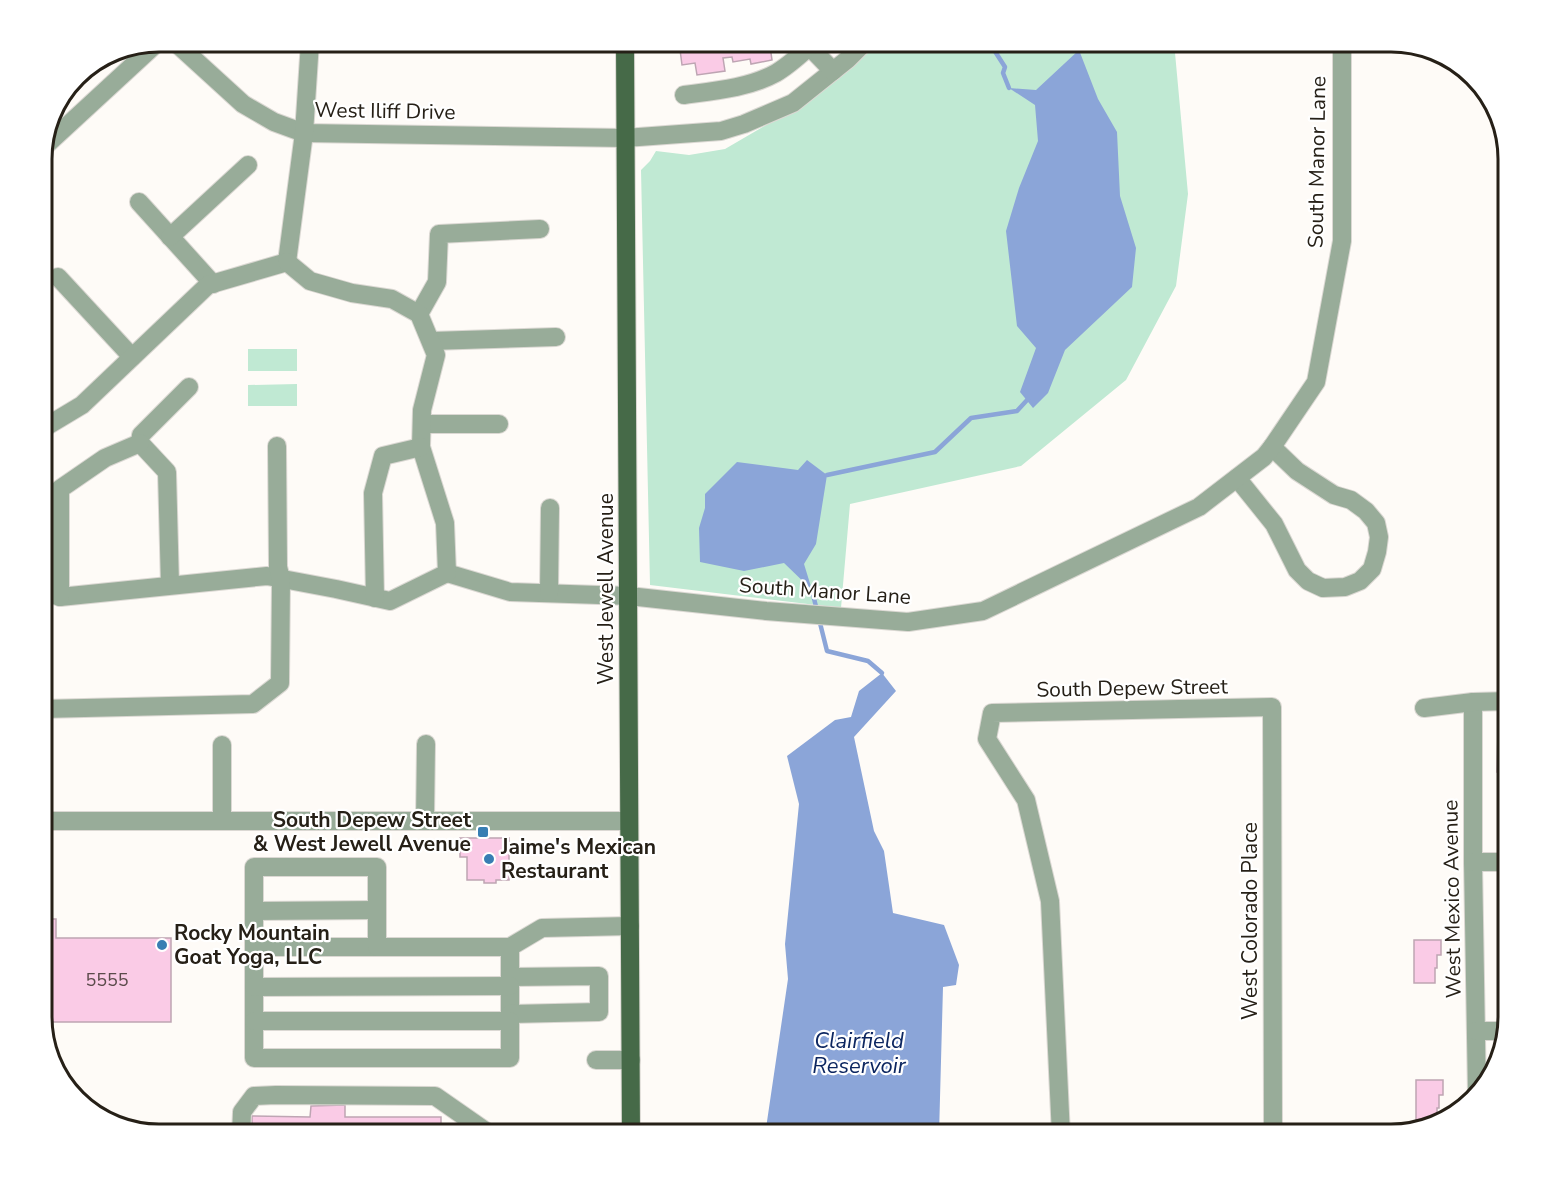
<svg xmlns="http://www.w3.org/2000/svg" width="1551" height="1177" font-family="'Nunito Sans',sans-serif">
<style>
.green{fill:#c0e9d3}
.water{fill:#8ba5d8}
.lines{fill:none;stroke-linecap:round;stroke-linejoin:round}
.stream{stroke:#8ba5d8;stroke-width:4.5}
.building{fill:#facbe6;stroke:#bea5b3;stroke-width:1.5}
.minor-casing{stroke:#dbd8d3;stroke-width:20}
.major-casing{stroke:#dbd8d3;stroke-width:20}
.minor{stroke:#98ac99;stroke-width:18}
.major{stroke:#466a48;stroke-width:18}
.poi-dot{fill:#387eb3;stroke:#fff;stroke-width:2}
.labels{text-anchor:middle;stroke-width:4.5;stroke-linejoin:round;paint-order:stroke}
.number-label{font-size:18px;fill:#5b4b4b}
.street-label{font-size:21px;fill:#262017;stroke:#fff}
.poi-label{font-size:21px;font-weight:bold;fill:#262017;stroke:#fff;text-anchor:start}
.water-label{font-size:22px;font-style:italic;fill:#0c2660;stroke:#fff}
.rim{fill:none;stroke:#262017;stroke-width:3}
</style>
<rect width="100%" height="100%" fill="#fefbf7"/>
<!-- green -->
<g class="green">
<path d="M878,42H1174L1188,194L1176,286L1126,380L1021,466L850,504L841,608L650,585L641,170L650,161L656,151L689,155L725,149L816,96L853,67Z"/>
<rect x="248" y="349" width="49" height="22"/>
<path d="M297,384V406H248V385Z"/>
</g>
<!-- water -->
<g class="water">
<path d="M1079,50L1098,99L1117,132L1120,196L1136,248L1132,287L1065,350L1048,393L1033,408L1020,392L1036,348L1017,326L1006,231L1019,188L1038,141L1035,105L1009,88L1036,90Z"/>
<path d="M807,460L827,475L816,544L804,564L812,590L784,563L744,571L700,562L699,528L705,508V494L737,462L798,470Z"/>
<path d="M882,673L896,691L854,737L874,831L884,851L893,913L944,925L959,965L956,985L943,987L939,1135H765L788,979L785,944L799,804L787,756L835,720L851,717L859,691Z"/>
</g>
<g class="lines">
<!-- stream -->
<g class="stream">
<path d="M989,42L1005,67L1003,73L1009,88"/>
<path d="M827,475L935,452L971,418L1017,411L1028,399"/>
<path d="M812,590L817,611"/>
<path d="M819,619L827,651L868,661L882,673"/>
</g>
</g>
<!-- building -->
<g class="building">
<path d="M679,42H771L772,46H770L772,60L751,64L750,59L733,62L732,57L723,58L725,71L697,75L695,63L682,65Z"/>
<path d="M1498,731H1509V772H1497Z"/>
<path d="M1501,788H1509V829H1500Z"/>
<path d="M460,838H509V880H496V883H484V880H467V857H460Z"/>
<path d="M1502,897H1509V942H1503Z"/>
<path d="M42,912H44L45,919H56V938H171V1022H42Z"/>
<path d="M1414,940H1441V955H1437V968H1435V983H1414Z"/>
<rect x="1501" y="961" width="8" height="34"/>
<path d="M1416,1080H1443V1095H1439V1108H1437V1123H1416Z"/>
<path d="M345,1105V1117H441V1135H252V1116L310,1117L311,1106Z"/>
</g>
<g class="lines">
<!-- minor casing -->
<g class="minor-casing">
<g id="minor">
<path d="M175,42L243,104L274,122L304,133L625,138L721,131L744,124L793,103L848,59L865,42"/>
<path d="M805,42L833,71"/>
<path d="M684,95C714,91 749,88 776,73C788,66 799,56 809,47"/>
<path d="M43,148L158,42"/>
<path d="M139,202L213,284"/>
<path d="M170,237L248,165"/>
<path d="M287,262L304,133L310,42"/>
<path d="M58,277L132,357"/>
<path d="M419,314L437,282L439,234L540,229"/>
<path d="M431,341L556,337"/>
<path d="M422,424H499"/>
<path d="M42,429L82,405L208,285L287,262"/>
<path d="M1237,478L1274,524L1297,570L1308,581L1323,588L1345,587L1360,581L1372,569L1377,552L1379,537L1376,523L1366,511L1351,500L1334,495L1297,471L1272,447"/>
<path d="M447,573L510,592L629,596L766,611L908,622L983,611L1199,507L1264,457L1272,447L1316,382L1342,241V42"/>
<path d="M170,585L167,472L140,443L141,435L189,387"/>
<path d="M42,590L60,597L267,576L336,589L390,601L447,573L445,523L421,447L422,410L436,355L419,314L392,299L352,293L310,281L287,262"/>
<path d="M549,593L550,508"/>
<path d="M60,597V489L105,458L140,443"/>
<path d="M375,598L373,493L383,456L421,447"/>
<path d="M1473,702V862L1477,1095"/>
<path d="M1424,708L1473,702L1509,701"/>
<path d="M42,709L253,704L280,683L281,579L278,567L277,446"/>
<path d="M222,745V821"/>
<path d="M42,821H629"/>
<path d="M425,821L426,744"/>
<path d="M1473,862H1509"/>
<path d="M254,911L377,910"/>
<path d="M254,947H377"/>
<path d="M510,947V1058H254V867H377V947H510L542,928L630,926"/>
<path d="M510,977L599,976V1012L510,1014"/>
<path d="M254,987L510,986"/>
<path d="M254,1021H510"/>
<path d="M1476,1031H1504"/>
<path d="M596,1060H631"/>
<path d="M241,1135L242,1112L254,1096L276,1095L435,1096L491,1135"/>
<path d="M1061,1135L1050,901L1026,800L987,739L992,713L1272,707L1273,1135"/>
</g>
</g>
<!-- major casing -->
<g class="major-casing">
<path id="major" d="M625,42L631,1135"/>
</g>
<!-- minor -->
<use href="#minor" class="minor"/>
<!-- major -->
<use href="#major" class="major"/>
</g>
<!-- markers -->
<g class="poi-dot">
<rect x="477" y="826" width="12" height="12" rx="3"/>
<circle cx="489" cy="859" r="6"/>
<circle cx="162" cy="945" r="6"/>
</g>
<g class="labels">
<!-- number labels -->
<g class="number-label">
<text x="107" y="986">5555</text>
</g>
<!-- street labels -->
<g class="street-label">
<text transform="translate(385 111) rotate(1)" y="7">West Iliff Drive</text>
<text transform="translate(1317 162) rotate(-89)" y="7">South Manor Lane</text>
<text transform="translate(606 589) rotate(-90)" y="7">West Jewell Avenue</text>
<text transform="translate(825 591) rotate(4)" y="7">South Manor Lane</text>
<text transform="translate(1132 688) rotate(-1)" y="7">South Depew Street</text>
<text transform="translate(1452 899) rotate(-91)" y="7">West Mexico Avenue</text>
<text transform="translate(1250 921) rotate(-90)" y="7">West Colorado Place</text>
</g>
<!-- poi labels -->
<g class="poi-label">
<text x="471" y="827" text-anchor="end">South Depew Street<tspan x="471" dy="24">&amp; West Jewell Avenue</tspan></text>
<text x="501" y="854">Jaime's Mexican<tspan x="501" dy="24">Restaurant</tspan></text>
<text x="174" y="940">Rocky Mountain<tspan x="174" dy="24">Goat Yoga, LLC</tspan></text>
</g>
<!-- water labels -->
<g class="water-label">
<text x="859" y="1048">Clairfield<tspan x="859" dy="25">Reservoir</tspan></text>
</g>
</g>
<!-- crop -->
<path d="M0 0H1551V1177H0ZM159 52H1391A107 107 0 0 1 1498 159V1017A107 107 0 0 1 1391 1124H159A107 107 0 0 1 52 1017V159A107 107 0 0 1 159 52Z" fill="#fff" fill-rule="evenodd"/>
<path class="rim" d="M159 52H1391A107 107 0 0 1 1498 159V1017A107 107 0 0 1 1391 1124H159A107 107 0 0 1 52 1017V159A107 107 0 0 1 159 52Z"/>
</svg>
